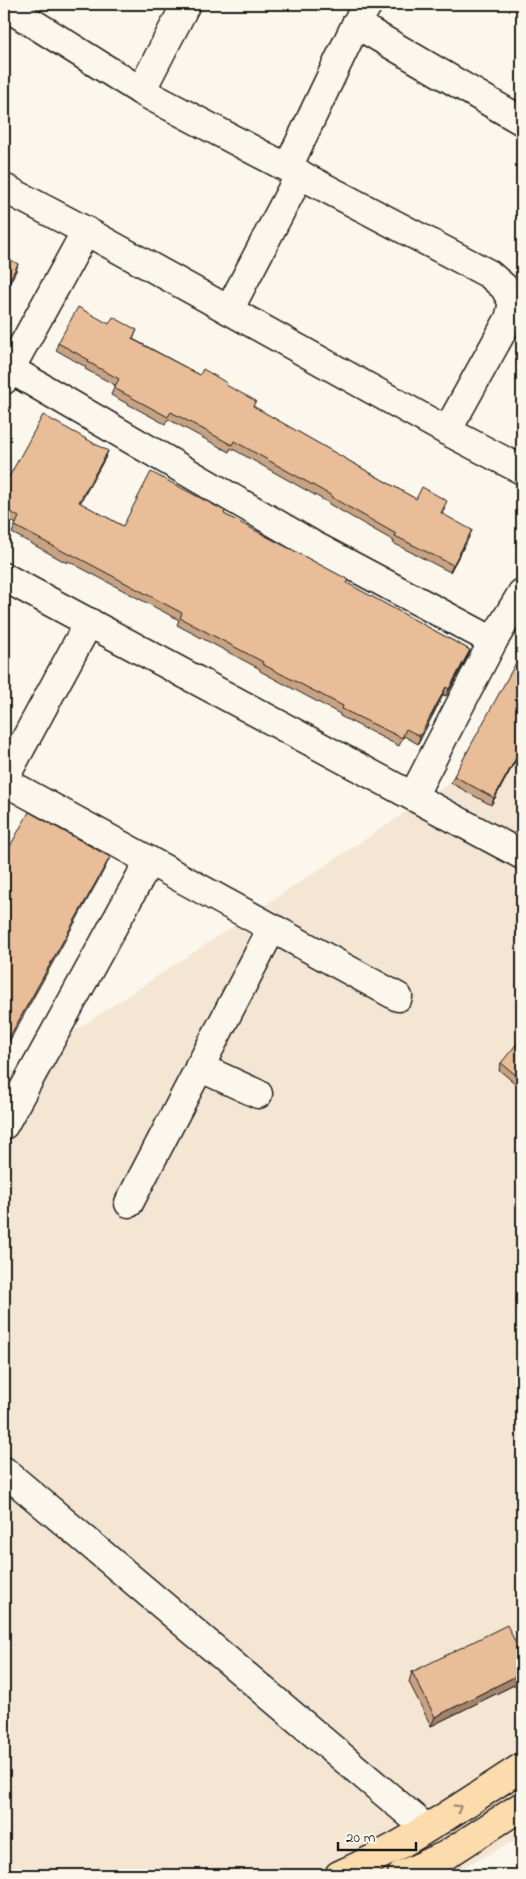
<svg xmlns="http://www.w3.org/2000/svg" width="526" height="1879" font-family="'Indie Flower',sans-serif">
<style>
.built{fill:#f5e6d3}
.lines{fill:none;stroke-linecap:round;stroke-linejoin:round}
.minor-casing{stroke:#1c1c1c;stroke-width:31}
.major-casing{stroke:#1c1c1c;stroke-width:31}
.minor{stroke:#fbf7ec;stroke-width:28}
.major{stroke:#fcdcac;stroke-width:28}
.wall{fill:#c8a383;stroke:#1c1c1c}
.shaded-wall{fill:#a2846a;stroke:#1c1c1c}
.building{fill:#e8bd98;stroke:#1c1c1c}
.oneway{stroke:#97866b}
</style>
<rect width="100%" height="100%" fill="#fbf7ec"/>
<filter id="ink" filterUnits="userSpaceOnUse"><feTurbulence type="fractalNoise" baseFrequency=".02" numOctaves="2"/><feDisplacementMap in="SourceGraphic" scale="10" xChannelSelector="R" yChannelSelector="G"/><feConvolveMatrix kernelMatrix="1 2 1 2 8 2 1 2 1" color-interpolation-filters="sRGB"/></filter>
<g filter="url(#ink)">
<!-- built -->
<g class="built">
<path d="M507,4H522V16Z"/>
<path d="M522,736V1837L448,1875H4V1077Z"/>
</g>
<g class="lines">
<!-- minor casing -->
<g class="minor-casing">
<g id="minor">
<path d="M4,5L141,91L489,274L504,287L513,303L509,319L447,431"/>
<path d="M356,24L522,121"/>
<path d="M141,91L186,4"/>
<path d="M288,167L356,24L368,4"/>
<path d="M4,188L86,231L447,431L522,470"/>
<path d="M229,310L300,174"/>
<path d="M10,369L313,545L493,641"/>
<path d="M4,380L86,231"/>
<path d="M4,577L522,855"/>
<path d="M4,779L89,622"/>
<path d="M4,781L398,997"/>
<path d="M413,796L493,641L522,593"/>
<path d="M199,1067L258,1094"/>
<path d="M4,1125L149,861"/>
<path d="M129,1203L272,928"/>
<path d="M4,1471L426,1828"/>
</g>
</g>
<!-- major casing -->
<g class="major-casing">
<g id="major">
<path d="M339,1875C404,1847 463,1805 522,1767"/>
<path d="M402,1875L446,1855L522,1806"/>
</g>
</g>
<!-- minor -->
<use href="#minor" class="minor"/>
<!-- major -->
<use href="#major" class="major"/>
</g>
<!-- wall -->
<g class="wall">
<path d="M137,330L133,339L200,375L226,385L254,407L416,499L445,508L442,514L469,537L450,572L393,543L394,541L329,504V503L231,448L229,452L168,419L165,424L111,395L115,385L85,369L86,367L56,350L58,343Z"/>
<path d="M108,451L105,458L80,503L123,526L224,514L348,584L470,650L467,657L446,696L443,695L418,744L404,736L399,746L340,716V714L260,671V669L177,625L179,620L68,561L67,563L12,533L16,524L4,517V486Z"/>
<path d="M522,661V749L491,805L451,783L454,776Z"/>
<path d="M522,1043V1089L499,1070L501,1063Z"/>
<path d="M522,1656V1681L431,1726L409,1682L412,1672Z"/>
</g>
<!-- shaded-wall -->
<g class="shaded-wall">
<path d="M18,264L16,271L4,294V291Z"/>
<path d="M108,451L105,458L77,509L79,502Z"/>
<path d="M472,530L469,537L450,572L453,565Z"/>
<path d="M470,650L467,657L446,696L449,689Z"/>
<path d="M446,687L443,695L418,744L420,736Z"/>
<path d="M522,747V749L491,805L494,798Z"/>
<path d="M110,857L105,868L4,1051V1047Z"/>
<path d="M522,1673V1681L431,1726L435,1717Z"/>
</g>
<!-- building -->
<g class="building">
<path d="M4,256L18,264L4,291Z"/>
<path d="M78,307L109,324L113,317L137,330L132,339L200,375L203,369L227,383L226,385L256,401L253,406L416,499L422,487L447,501L441,513L472,530L453,565L395,536L396,534L331,497L332,496L234,441L232,445L171,412L168,417L114,388L119,379L88,362L89,360L58,343Z"/>
<path d="M43,415L108,451L79,502L123,526L151,472L225,511L224,514L349,580L347,583L470,650L449,689L446,687L420,736L406,729L402,738L342,709L343,706L262,664L263,662L180,618L182,613L71,554L70,555L15,526L19,517L4,508V486Z"/>
<path d="M518,659L522,661V747L494,798L454,776Z"/>
<path d="M29,812L110,857L4,1047V857Z"/>
<path d="M519,1041L522,1043V1080L501,1063Z"/>
<path d="M507,1625L522,1656V1673L435,1717L412,1672Z"/>
</g>
<!-- one-way arrows -->
<defs><path id="oneway-chevron" d="M-2-3.5L2.5 0L-2 3.5" fill="none" stroke-width="1.6" stroke-linecap="round" stroke-linejoin="round" transform="scale(1.25)"/></defs>
<use class="oneway" href="#oneway-chevron" transform="translate(458 1808) rotate(-32)"/>
</g>
<!-- margin -->
<rect width="526" height="1879" fill="none" stroke="#fbf7ec" stroke-width="20"/>
<rect x="10" y="10" width="506" height="1859" fill="none" stroke="#1c1c1c" stroke-width="2" filter="url(#ink)"/>
<!-- scale -->
<path d="M338 1842v8h78v-8" fill="none" stroke="#1c1c1c" stroke-width="2.5"/>
<text x="346" y="1842" font-size="15" fill="#1c1c1c" stroke="#fbf7ec" stroke-width="4" paint-order="stroke">20 m</text>
</svg>
